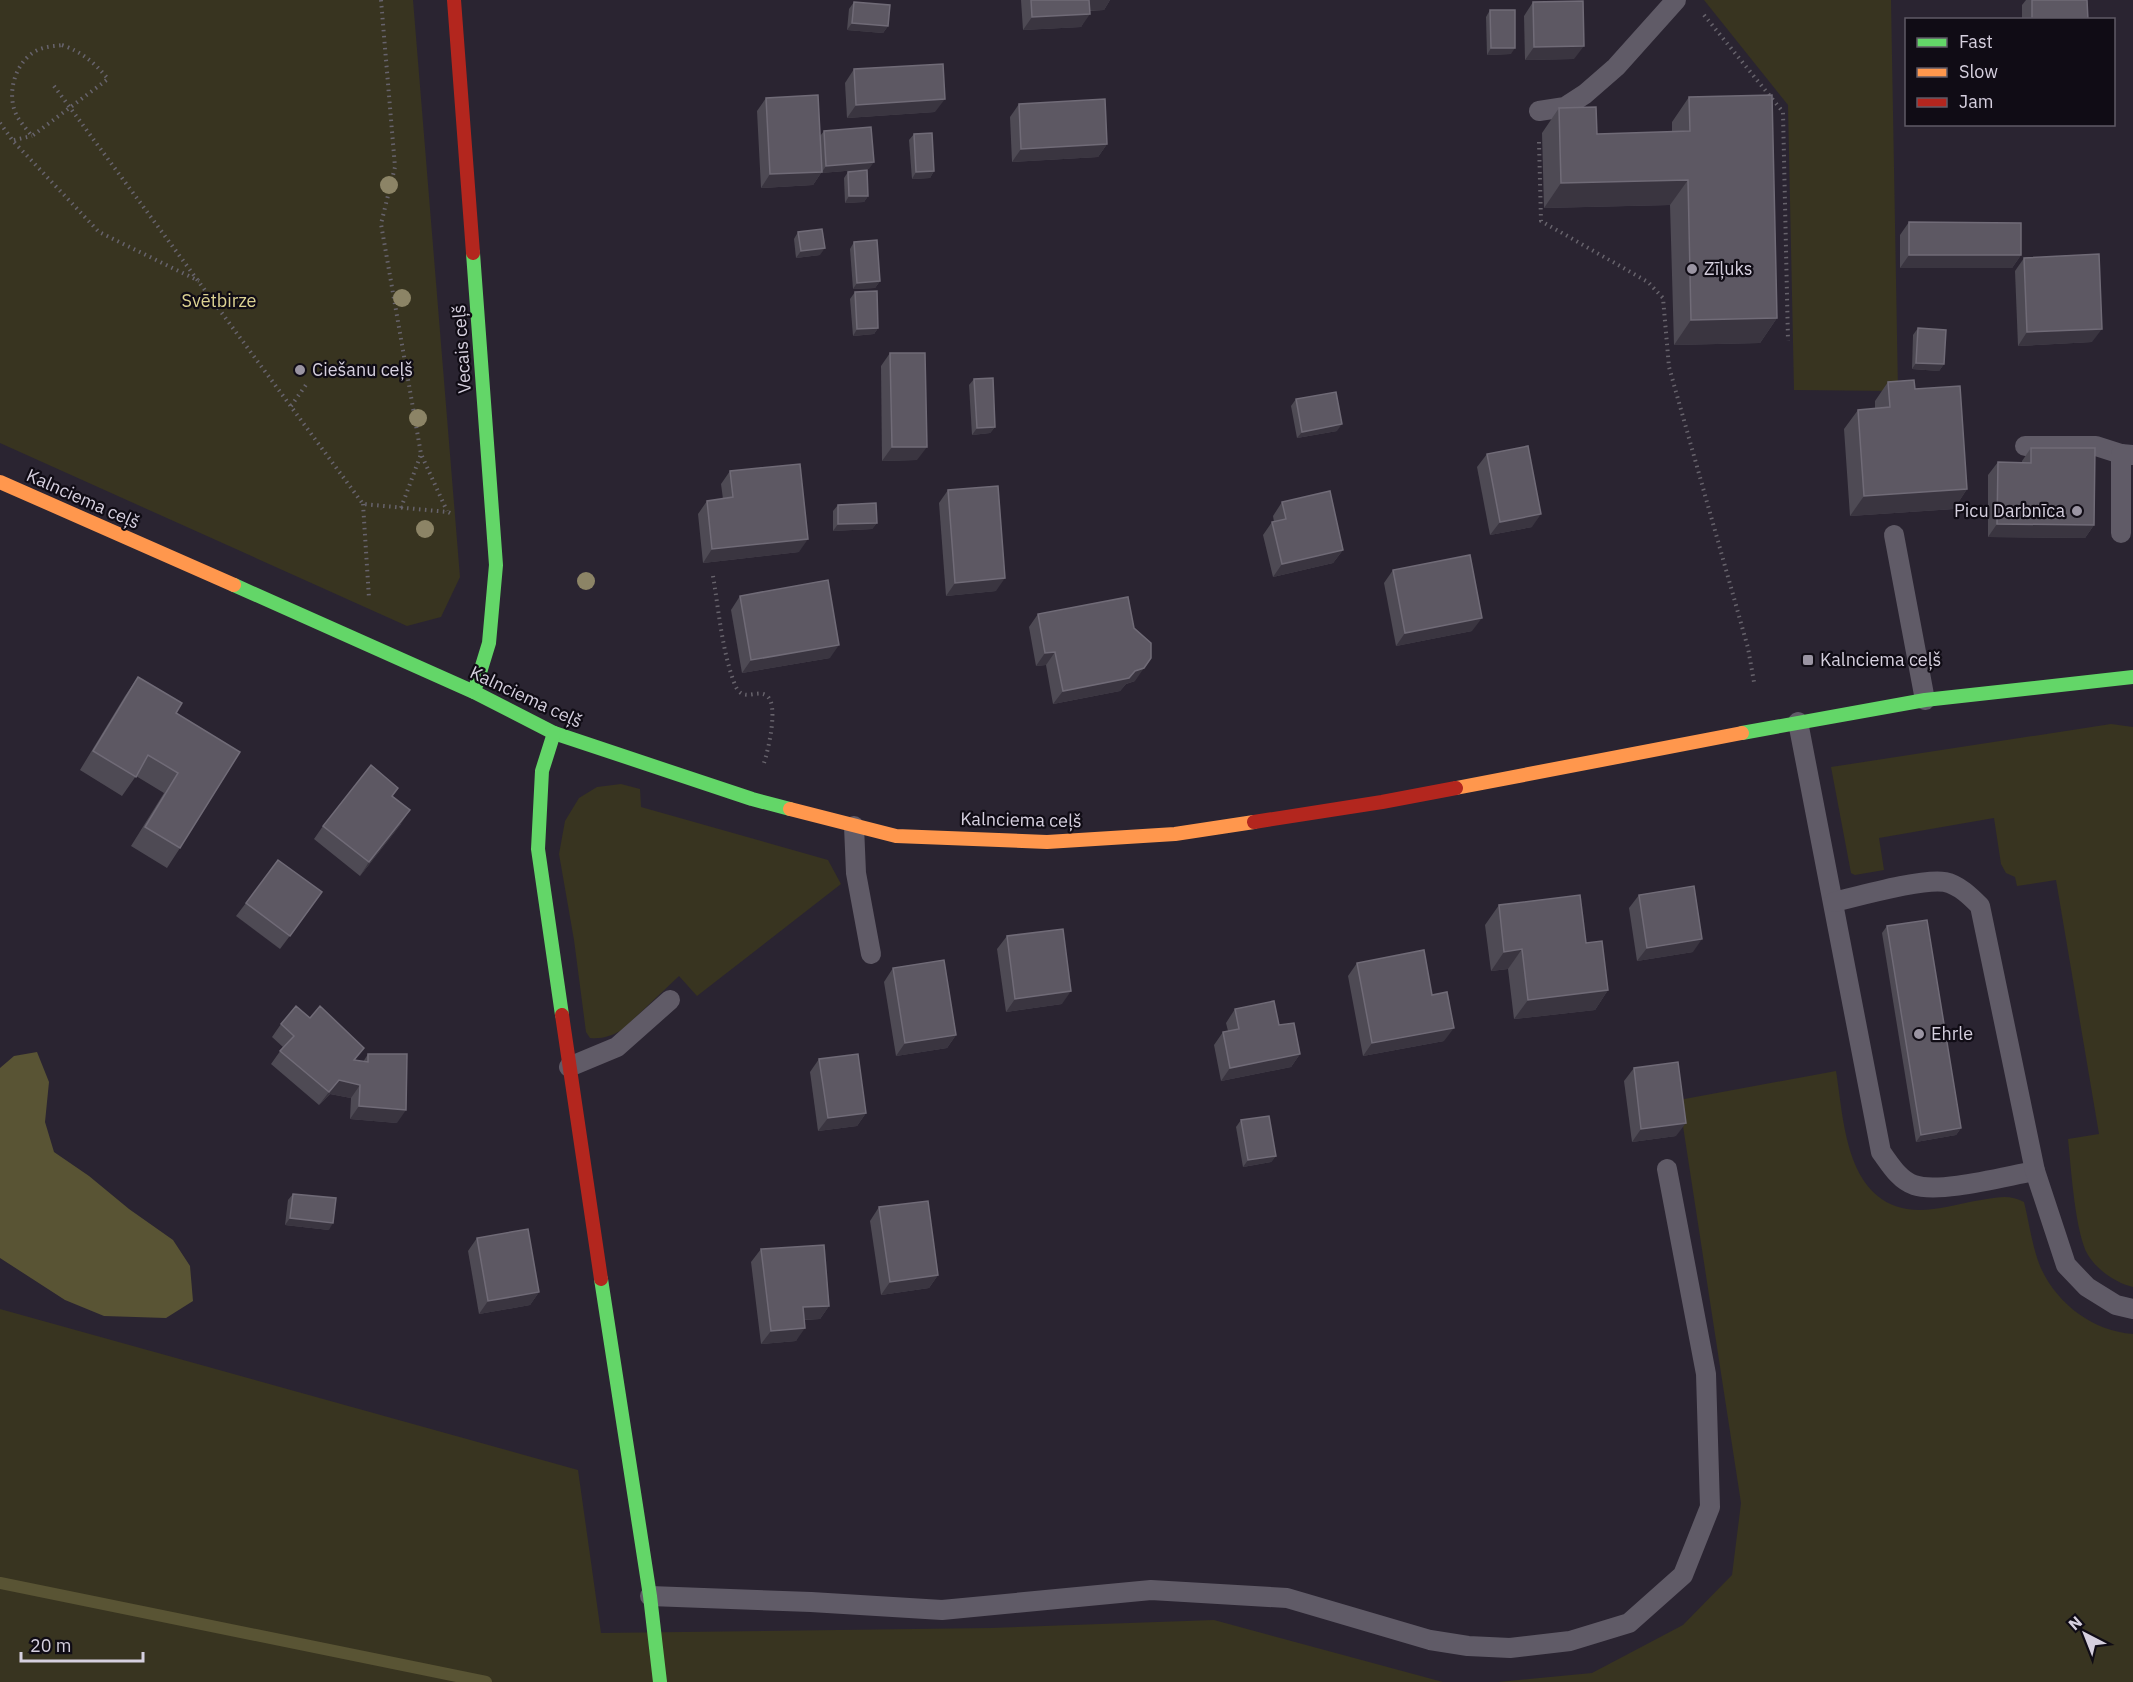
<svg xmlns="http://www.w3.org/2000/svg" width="2133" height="1682" font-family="'IBM Plex Sans',sans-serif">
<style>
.green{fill:#383420}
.water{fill:#595434}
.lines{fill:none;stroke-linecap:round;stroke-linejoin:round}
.stream{stroke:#595434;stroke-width:12}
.path{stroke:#67636c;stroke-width:4;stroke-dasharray:1.5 4.5;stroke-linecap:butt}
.lane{stroke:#605b67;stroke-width:20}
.fast{stroke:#63d668;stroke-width:14}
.slow{stroke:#ff974d;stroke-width:14}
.jam{stroke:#b3261e;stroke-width:14}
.tree{fill:#8c8466}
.wall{fill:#4e4a54}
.shaded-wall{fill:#3a3540}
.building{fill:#5d5863;stroke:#706b77;stroke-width:1.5}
.poi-dot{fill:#9a94a2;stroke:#100c15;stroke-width:2}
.labels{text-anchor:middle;stroke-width:4.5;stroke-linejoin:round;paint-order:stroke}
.poi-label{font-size:18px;fill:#d6d0df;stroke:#100c15;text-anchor:start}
.park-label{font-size:18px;fill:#dcd292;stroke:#100c15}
.street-label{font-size:18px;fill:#d6d0df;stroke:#100c15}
</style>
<rect width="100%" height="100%" fill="#2a2431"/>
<!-- green -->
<g class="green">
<path d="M0,0H413L460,577L441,617L407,626L0,443Z"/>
<path d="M1704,0H1891L1898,391L1794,390L1788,105Z"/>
<path d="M2111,724L2133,727V1287C2116,1283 2097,1270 2088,1255C2075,1233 2071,1167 2068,1139L2099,1134L2056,880L2017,886L2015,877L2006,873L2001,864L1994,818L1879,838L1884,870L1855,875L1851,873L1831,767Z"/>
<path d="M621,784L640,789L641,807L828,860L841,884L697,996L679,976L622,1030C611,1036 603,1039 590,1038L586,1032L574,940L559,854L565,821L579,798L597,787Z"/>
<path d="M1836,1071C1844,1119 1845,1198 1907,1209C1928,1213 1954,1205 1975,1201C1993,1198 2009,1193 2024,1202C2029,1222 2032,1246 2040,1266C2056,1303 2092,1331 2133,1334V1682H1498L1592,1673L1683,1625L1732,1575L1741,1503L1679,1100Z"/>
<path d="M0,1309L578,1470L601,1633L991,1628L1214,1620L1443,1682H0Z"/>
</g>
<!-- water -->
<path class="water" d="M37,1052L49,1082L45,1122L54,1152L89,1176L129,1209L173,1240L190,1266L193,1301L166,1318L104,1316L65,1300L0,1258V1068L14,1056Z"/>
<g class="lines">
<!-- stream -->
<path class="stream" d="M0,1583L486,1682"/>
<!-- path -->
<g class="path">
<path d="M381,0L395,167L381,224L421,454L447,511"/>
<path d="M1704,15L1783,112L1788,341"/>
<path d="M62,45C82,52 95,63 108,79L32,136C27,130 22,124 18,118C4,94 16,56 43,48C49,46 56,46 62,45Z"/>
<path d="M54,86L363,504L448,512L454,515"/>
<path d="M0,123L13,141L99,232L199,281"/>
<path d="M14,140L32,136"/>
<path d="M1539,142L1541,221L1648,282L1663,298L1669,367L1748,648L1754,682"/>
<path d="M291,406L308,382"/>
<path d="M363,504L369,598"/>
<path d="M401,508L421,454"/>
<path d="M713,576C719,612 722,651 735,685C743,704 757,688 767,696C779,705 768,751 764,763"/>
</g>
<!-- lane -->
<g class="lane">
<path d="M1539,111L1565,107L1585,94L1616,67L1676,0"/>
<path d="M2025,446H2096L2121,454"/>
<path d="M2121,533V454L2133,455"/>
<path d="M1894,535L1925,700"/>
<path d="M1798,722L1881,1152C1890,1164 1899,1180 1914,1185C1939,1194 2006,1176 2035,1171"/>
<path d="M854,826L856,873L871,954"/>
<path d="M1834,902C1859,896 1922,878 1945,882C1959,885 1970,896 1980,906L2035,1171L2066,1265L2087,1287L2116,1305L2133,1309"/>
<path d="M569,1067L617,1047L670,1000"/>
<path d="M650,1596L811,1602L942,1610L1151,1590L1287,1598L1430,1640L1468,1646L1510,1648L1570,1641L1629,1623L1683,1575L1710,1507L1706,1374L1667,1169"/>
</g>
<!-- fast -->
<g class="fast">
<path d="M473,253L496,565L489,643L474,692"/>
<path d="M234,585L474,692L554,733L752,799L790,809"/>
<path d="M554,733L542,771L538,849L562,1015"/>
<path d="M1742,733L1925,700L2133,677"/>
<path d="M601,1279L650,1596L660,1682"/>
</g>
<!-- slow -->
<g class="slow">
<path d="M0,482L234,585"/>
<path d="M1456,788L1742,733"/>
<path d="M790,809L896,836L1047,842L1175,834L1254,822"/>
</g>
<!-- jam -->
<g class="jam">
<path d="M454,0L473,253"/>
<path d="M1254,822L1382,802L1456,788"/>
<path d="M562,1015L601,1279"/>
</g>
</g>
<!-- trees -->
<g class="tree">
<circle cx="389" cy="185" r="9"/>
<circle cx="402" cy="298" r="9"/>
<circle cx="418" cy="418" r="9"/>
<circle cx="425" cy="529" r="9"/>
<circle cx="586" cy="581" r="9"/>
</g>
<!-- wall -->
<g class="wall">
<path d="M1021,0H1110L1104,10L1090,11L1081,27L1023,30Z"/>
<path d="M2026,0H2032L2088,20H2022V5Z"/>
<path d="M854,2L888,26L883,33L847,30L849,9Z"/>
<path d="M1533,2L1574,59L1525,60L1524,16Z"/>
<path d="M1490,10L1511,54L1487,55L1486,17Z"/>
<path d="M854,69L935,112L847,118L845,83Z"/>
<path d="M1689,97L1777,318L1760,343L1674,345L1670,205L1544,208L1542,133L1559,108L1597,134L1672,132V122Z"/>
<path d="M766,98L820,136L824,131L869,169L821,173L813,185L761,188L757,111Z"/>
<path d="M1019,104L1107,144L1098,157L1012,162L1010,117Z"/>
<path d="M914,134L934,171L930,178L912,179L909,140Z"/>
<path d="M848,172L868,196L864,202L845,203L844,178Z"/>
<path d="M1909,222L2021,255L2012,268H1900V235Z"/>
<path d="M798,232L820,255L796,258L794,239Z"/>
<path d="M854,242L880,281L875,288L853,289L850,249Z"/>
<path d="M2024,258L2092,342L2018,346L2015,271Z"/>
<path d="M855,292L878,328L874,334L853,336L850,299Z"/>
<path d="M1918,328L1944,364L1939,371L1912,369L1913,335Z"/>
<path d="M890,353L917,460L882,461L881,366Z"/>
<path d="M974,379L995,427L990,433L972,435L969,385Z"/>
<path d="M1888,382L1915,389L1967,489L1954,509L1850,516L1844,429L1858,410L1875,409V401Z"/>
<path d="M1296,399L1337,431L1297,438L1291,406Z"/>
<path d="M2031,448L2094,525L2085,538L1988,537V475L1998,462H2022V461Z"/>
<path d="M1487,454L1532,527L1490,535L1477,467Z"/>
<path d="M730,471L799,552L703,563L698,514L707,501L723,499L721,484Z"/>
<path d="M948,490L996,591L946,596L939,503Z"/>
<path d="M1282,502L1343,550L1333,563L1273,577L1263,535L1272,522H1274L1273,516Z"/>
<path d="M838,505L877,523L872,529L833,531V511Z"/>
<path d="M1393,570L1472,631L1396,646L1384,583Z"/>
<path d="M740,596L830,658L742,673L731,610Z"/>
<path d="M1038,614L1135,681L1126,684L1120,691L1053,704L1046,665L1036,666L1029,627Z"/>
<path d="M138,677L176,713L180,848L167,868L131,846L164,793L136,776L122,796L80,770L125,696Z"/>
<path d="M398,788L392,796L401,824L360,876L314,839L323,826Z"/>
<path d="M1639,895L1693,952L1637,961L1629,908Z"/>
<path d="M246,903L313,905L280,949L236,916Z"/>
<path d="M1499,905L1586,943L1608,990L1595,1010L1514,1019L1508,969L1491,971L1485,925Z"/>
<path d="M1887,926L1961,1128L1956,1135L1916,1142L1882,933Z"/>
<path d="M1007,936L1062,1004L1006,1012L997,949Z"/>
<path d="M1357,963L1432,995L1444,1041L1363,1056L1348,976Z"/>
<path d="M893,968L956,1035L947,1048L896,1056L884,982Z"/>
<path d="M1235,1009L1279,1025L1300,1054L1291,1067L1221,1081L1214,1045L1223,1032L1228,1031L1226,1023Z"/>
<path d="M281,1024L355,1060L363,1062L368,1054L397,1123L350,1119L351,1098L330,1094L319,1105L271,1064L283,1047L272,1037Z"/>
<path d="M819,1059L866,1113L857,1126L818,1131L810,1072Z"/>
<path d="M1634,1068L1676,1136L1632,1142L1624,1081Z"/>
<path d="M1241,1120L1276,1156L1271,1162L1243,1167L1236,1127Z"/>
<path d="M293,1194L329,1230L285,1225L288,1200Z"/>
<path d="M879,1207L938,1275L929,1288L881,1295L870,1221Z"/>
<path d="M477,1238L539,1292L530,1305L479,1314L468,1251Z"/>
<path d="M761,1249L829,1306L820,1319L805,1320L796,1341L761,1344L751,1262Z"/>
</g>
<!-- shaded-wall -->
<g class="shaded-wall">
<path d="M1088,0H1110L1104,10L1080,11Z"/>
<path d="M1090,14L1081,27L1023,30L1032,17Z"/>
<path d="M852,23L888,26L883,33L847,30Z"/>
<path d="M1584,46L1574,59L1525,60L1534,47Z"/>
<path d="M1491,48H1515L1511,54L1487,55Z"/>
<path d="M945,99L935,112L847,118L856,105Z"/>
<path d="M1107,144L1098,157L1012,162L1021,149Z"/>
<path d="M874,162L869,169L821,173L813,185L761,188L770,174L822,172L826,166Z"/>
<path d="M934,171L930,178L912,179L916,172Z"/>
<path d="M1688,180L1670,205L1544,208L1561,183Z"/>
<path d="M849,196H868L864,202L845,203Z"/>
<path d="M825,248L820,255L796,258L801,251Z"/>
<path d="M1909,255H2021L2012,268H1900Z"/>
<path d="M880,281L875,288L853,289L857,283Z"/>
<path d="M1777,318L1760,343L1674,345L1691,320Z"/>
<path d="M878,328L874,334L853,336L857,329Z"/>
<path d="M2102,329L2092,342L2018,346L2027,332Z"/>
<path d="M1916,363L1944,364L1939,371L1912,369Z"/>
<path d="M1342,424L1337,431L1297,438L1302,432Z"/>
<path d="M995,427L990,433L972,435L977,428Z"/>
<path d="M892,447H927L917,460L882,461Z"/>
<path d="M1967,489L1954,509L1850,516L1864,496Z"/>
<path d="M1541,514L1532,527L1490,535L1500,522Z"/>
<path d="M877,523L872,529L833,531L838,524Z"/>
<path d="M1997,524L2094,525L2085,538L1988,537Z"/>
<path d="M808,539L799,552L703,563L712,549Z"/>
<path d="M1343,550L1333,563L1273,577L1282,564Z"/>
<path d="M1005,578L996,591L946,596L955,583Z"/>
<path d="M1482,618L1472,631L1396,646L1405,633Z"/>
<path d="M839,645L830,658L742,673L751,660Z"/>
<path d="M1055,652L1046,665L1036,666L1045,653Z"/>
<path d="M1144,668L1135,681L1126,684L1120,691L1053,704L1063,691Z"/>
<path d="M410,810L401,824L360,876L369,862Z"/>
<path d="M1702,939L1693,952L1637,961L1647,948Z"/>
<path d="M1522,949L1508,969L1491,971L1504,952Z"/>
<path d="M1608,990L1595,1010L1514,1019L1528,1000Z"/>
<path d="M1071,991L1062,1004L1006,1012L1015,999Z"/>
<path d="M1454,1028L1444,1041L1363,1056L1372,1043Z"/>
<path d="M956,1035L947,1048L896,1056L905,1043Z"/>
<path d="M1300,1054L1291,1067L1221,1081L1230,1068Z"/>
<path d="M339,1080L360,1085L351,1098L330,1094L319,1105L329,1092Z"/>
<path d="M359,1106L406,1110L397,1123L350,1119Z"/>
<path d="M866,1113L857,1126L818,1131L828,1118Z"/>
<path d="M1686,1123L1676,1136L1632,1142L1641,1129Z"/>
<path d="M1961,1128L1956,1135L1916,1142L1921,1135Z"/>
<path d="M1276,1156L1271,1162L1243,1167L1248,1160Z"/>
<path d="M290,1218L333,1223L329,1230L285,1225Z"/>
<path d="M938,1275L929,1288L881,1295L890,1282Z"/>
<path d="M539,1292L530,1305L479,1314L488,1301Z"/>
<path d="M829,1306L820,1319L794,1320L803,1307Z"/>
<path d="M805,1328L796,1341L761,1344L771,1331Z"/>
</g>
<!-- building -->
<g class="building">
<path d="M1031,0H1089L1090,14L1032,17Z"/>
<path d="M2032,0H2087L2088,20H2032Z"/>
<path d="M1583,1L1584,46L1534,47L1533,2Z"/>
<path d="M854,2L890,5L888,26L852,23Z"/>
<path d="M1490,10H1515V48H1491Z"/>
<path d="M943,64L945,99L856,105L854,69Z"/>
<path d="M818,95L822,172L770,174L766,98Z"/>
<path d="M1772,95L1777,318L1691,320L1688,180L1561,183L1559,108L1596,107L1597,134L1690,131L1689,97Z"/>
<path d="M1105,99L1107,144L1021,149L1019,104Z"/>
<path d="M871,127L874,162L826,166L824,131Z"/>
<path d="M932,133L934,171L916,172L914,134Z"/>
<path d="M867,170L868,196H849L848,172Z"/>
<path d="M1909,222L2021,223V255H1909Z"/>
<path d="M822,229L825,248L801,251L798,232Z"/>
<path d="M877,240L880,281L857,283L854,242Z"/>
<path d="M2099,254L2102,329L2027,332L2024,258Z"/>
<path d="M877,291L878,328L857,329L855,292Z"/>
<path d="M1918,328L1946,330L1944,364L1916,363Z"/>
<path d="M890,353H925L927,447H892Z"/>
<path d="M993,378L995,427L977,428L974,379Z"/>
<path d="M1914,380L1915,389L1960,386L1967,489L1864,496L1858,410L1890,407L1888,382Z"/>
<path d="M1336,392L1342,424L1302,432L1296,399Z"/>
<path d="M1528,446L1541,514L1500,522L1487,454Z"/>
<path d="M2031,448H2095L2094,525L1997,524L1998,462L2031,463Z"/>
<path d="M800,464L808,539L712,549L707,501L733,497L730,471Z"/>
<path d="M998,486L1005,578L955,583L948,490Z"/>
<path d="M1330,491L1343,550L1282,564L1272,522L1286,519L1282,502Z"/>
<path d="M876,503L877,523L838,524V505Z"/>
<path d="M1470,555L1482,618L1405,633L1393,570Z"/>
<path d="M828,580L839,645L751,660L740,596Z"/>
<path d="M1128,597L1134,628L1151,643V658L1144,668L1135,671L1129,678L1063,691L1055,652L1045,653L1038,614Z"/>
<path d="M138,677L182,703L176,713L240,752L180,848L145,827L178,773L148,755L136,777L93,751Z"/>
<path d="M371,765L398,788L392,796L410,810L369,862L323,826Z"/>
<path d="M278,860L322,892L290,936L246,903Z"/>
<path d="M1694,886L1702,939L1647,948L1639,895Z"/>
<path d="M1580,895L1586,943L1602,941L1608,990L1528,1000L1522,949L1504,952L1499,905Z"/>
<path d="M1927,920L1961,1128L1921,1135L1887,926Z"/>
<path d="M1063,929L1071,991L1015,999L1007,936Z"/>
<path d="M1424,950L1432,995L1447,992L1454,1028L1372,1043L1357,963Z"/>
<path d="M944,960L956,1035L905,1043L893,968Z"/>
<path d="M1274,1001L1279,1025L1294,1023L1300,1054L1230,1068L1223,1032L1239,1029L1235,1009Z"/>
<path d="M296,1006L310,1018L320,1006L364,1048L354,1060L368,1062V1054H407L406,1110L359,1106L360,1085L339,1080L329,1092L280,1051L294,1036L281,1024Z"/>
<path d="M858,1054L866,1113L828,1118L819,1059Z"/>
<path d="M1678,1062L1686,1123L1641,1129L1634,1068Z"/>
<path d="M1269,1116L1276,1156L1248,1160L1241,1120Z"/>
<path d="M293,1194L336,1198L333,1223L290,1218Z"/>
<path d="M928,1201L938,1275L890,1282L879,1207Z"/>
<path d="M528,1229L539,1292L488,1301L477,1238Z"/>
<path d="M824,1245L829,1306L803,1307L805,1328L771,1331L761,1249Z"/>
</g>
<!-- markers -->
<g class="poi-dot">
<circle cx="1692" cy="269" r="6"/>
<circle cx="300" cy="370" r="6"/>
<circle cx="2077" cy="511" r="6"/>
<rect x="1802" y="654" width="12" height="12" rx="3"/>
<circle cx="1919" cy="1034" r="6"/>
</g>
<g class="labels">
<!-- poi labels -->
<g class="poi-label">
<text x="1704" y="275">Zīļuks</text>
<text x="312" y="376">Ciešanu ceļš</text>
<text x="2065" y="517" text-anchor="end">Picu Darbnīca</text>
<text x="1820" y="666">Kalnciema ceļš</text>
<text x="1931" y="1040">Ehrle</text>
</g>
<!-- park labels -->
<g class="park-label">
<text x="219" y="307">Svētbirze</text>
</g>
<!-- street labels -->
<g class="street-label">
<text transform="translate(462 349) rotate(-94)" y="6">Vecais ceļš</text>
<text transform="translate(83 499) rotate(24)" y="6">Kalnciema ceļš</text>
<text transform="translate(526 697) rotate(25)" y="6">Kalnciema ceļš</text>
<text transform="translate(1021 820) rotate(1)" y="6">Kalnciema ceļš</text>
</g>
</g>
<!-- legend -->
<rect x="1905" y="18" width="210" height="108" fill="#100c15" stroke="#5f5a66" stroke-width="1.5"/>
<rect x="1917" y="38" width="30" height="9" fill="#63d668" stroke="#5f5a66" stroke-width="1.5"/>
<text x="1959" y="48" font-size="18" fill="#d6d0df">Fast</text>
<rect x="1917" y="68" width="30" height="9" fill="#ff974d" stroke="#5f5a66" stroke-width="1.5"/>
<text x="1959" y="78" font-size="18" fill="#d6d0df">Slow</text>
<rect x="1917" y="98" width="30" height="9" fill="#b3261e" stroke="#5f5a66" stroke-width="1.5"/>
<text x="1959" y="108" font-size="18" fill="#d6d0df">Jam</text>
<!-- north arrow -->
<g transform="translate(2085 1634) rotate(318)" stroke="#100c15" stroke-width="4.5" paint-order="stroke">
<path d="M0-4.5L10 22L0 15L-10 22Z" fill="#d6d0df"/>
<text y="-9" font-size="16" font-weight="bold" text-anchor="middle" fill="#d6d0df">N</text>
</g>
<!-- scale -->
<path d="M21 1652v9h122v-9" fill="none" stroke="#d6d0df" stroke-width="3"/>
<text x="30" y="1652" font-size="18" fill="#d6d0df" stroke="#100c15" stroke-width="4.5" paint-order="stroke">20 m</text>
</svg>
